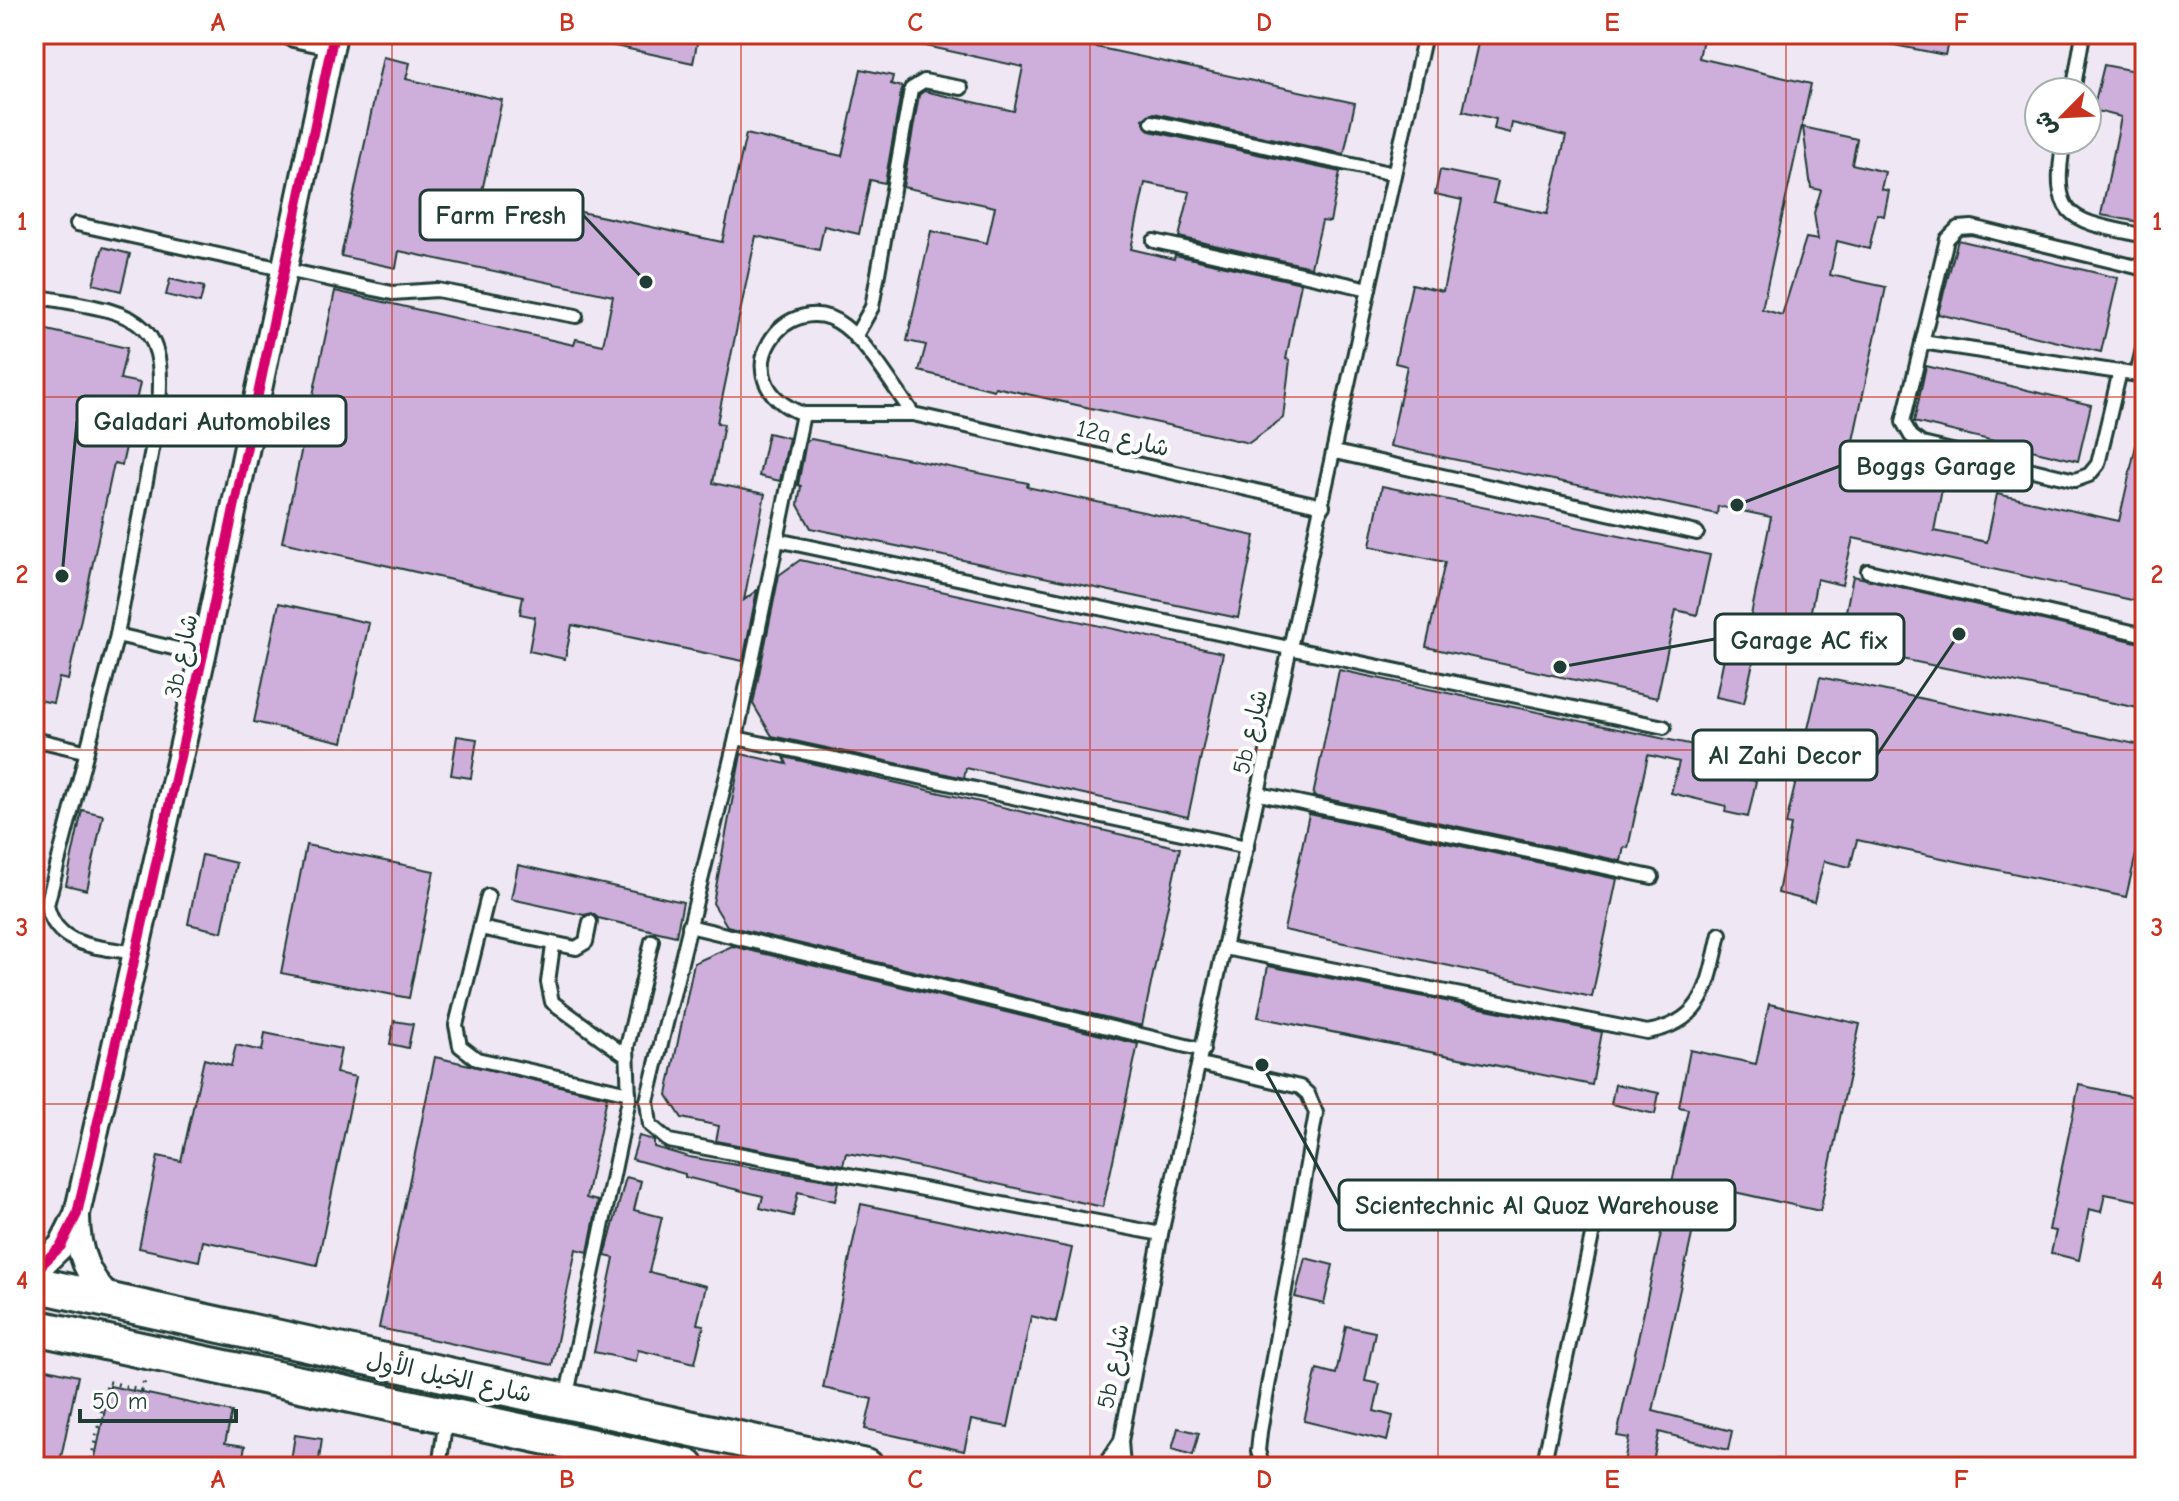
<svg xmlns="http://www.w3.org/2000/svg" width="2179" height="1501" font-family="'Comic Neue','Playpen Sans Arabic',sans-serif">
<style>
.built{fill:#f0e7f4;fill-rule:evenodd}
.building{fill:#ceafdb;stroke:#1f3d34;stroke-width:2}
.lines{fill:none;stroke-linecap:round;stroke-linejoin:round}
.lane-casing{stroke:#1f3d34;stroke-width:18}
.street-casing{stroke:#1f3d34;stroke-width:30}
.secondary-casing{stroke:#1f3d34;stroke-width:40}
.path{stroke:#1f3d34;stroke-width:4;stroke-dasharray:2 6;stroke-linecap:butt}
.lane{stroke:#fff;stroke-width:12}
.street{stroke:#fff;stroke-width:24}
.secondary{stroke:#fff;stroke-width:34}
.cycleway-casing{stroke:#fff;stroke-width:15}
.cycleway{stroke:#d6006c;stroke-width:10}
.grid{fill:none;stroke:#c8321e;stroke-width:2;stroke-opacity:0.55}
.labels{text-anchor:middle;stroke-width:8;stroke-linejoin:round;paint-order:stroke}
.street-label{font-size:24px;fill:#1f3d34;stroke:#fff}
.leader{fill:none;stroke:#1f3d34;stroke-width:3}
.callout-dot{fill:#1f3d34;stroke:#fff;stroke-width:3}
.callout{fill:#fff;stroke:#1f3d34;stroke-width:3}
.callout-label{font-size:26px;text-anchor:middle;font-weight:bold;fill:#1f3d34}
.neatline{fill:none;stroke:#c8321e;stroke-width:3}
.grid-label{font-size:26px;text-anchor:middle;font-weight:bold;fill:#c8321e}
</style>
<rect width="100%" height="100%" fill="#fff"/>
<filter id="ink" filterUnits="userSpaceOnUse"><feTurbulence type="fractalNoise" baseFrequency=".0125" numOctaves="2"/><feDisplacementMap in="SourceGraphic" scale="16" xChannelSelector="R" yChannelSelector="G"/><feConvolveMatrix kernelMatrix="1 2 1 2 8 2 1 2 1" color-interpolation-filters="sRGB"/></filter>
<g filter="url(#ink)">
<!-- built -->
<path class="built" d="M34,34H2145V1467H34ZM2039,92H2087V140H2039Z"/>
<!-- building -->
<g class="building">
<path d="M593,34H699L693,63L592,41Z"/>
<path d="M904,34H1070L1068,41L1355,103L1344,154L1154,113L1143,119L1150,131L1340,172L1330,222L1322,221L1311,267L1179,237L1190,192L1145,183L1131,249L1174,259L1175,255L1301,283L1286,359L1290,360L1283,418L1249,443L995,387L994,390L919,371L926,345L907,341L931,231L987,243L995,207L903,187L919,95L924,91L1014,111L1023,67L903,41Z"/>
<path d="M1480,34H1608L1636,41V34H1704L1699,58L1811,84L1762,309L1782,315L1806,238L1818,240L1814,213L1821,190L1811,188L1803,127L1857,139L1852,164L1885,172L1881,189L1889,191L1884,216L1877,214L1869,249L1837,241L1830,275L1886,287L1848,464L1943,484L1934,531L1987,542L1997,494L2119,521L2138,436L2145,437V603L1853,538L1842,585L1817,579L1806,637L1749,625L1771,517L1718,506L1717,514L1390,446L1407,366L1395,363L1412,284L1443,291L1462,200L1435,194L1440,170L1498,182L1493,202L1547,214L1566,136L1512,123L1510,133L1494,129L1496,119L1463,111Z"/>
<path d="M1880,34H1950L1945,55L1879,42Z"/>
<path d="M383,57L410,63L406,79L502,100L482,191L722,242L746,134L842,156L861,69L893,76L891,84L902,87L885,183L870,180L859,234L824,226L819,250L756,236L717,423L724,424L713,483L765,494L744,600L757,590L743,661L572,625L565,659L529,651L535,617L520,614L523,596L282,542L335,291L574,345L576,339L603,345L613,296L399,251L396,268L341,256Z"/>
<path d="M2104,65L2145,73V223L2101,215L2121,117L2093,110Z"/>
<path d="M1958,240L2118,278L2101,352L1938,314Z"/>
<path d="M103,247L130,254L121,291L93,284Z"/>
<path d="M170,279L204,287L200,303L166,295Z"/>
<path d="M34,327L127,348L120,379L140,383L122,465L114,463L68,680L59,678L53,703L34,699Z"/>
<path d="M1926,366L2091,405L2078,461L1914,422Z"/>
<path d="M768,433L789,438L780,481L759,476Z"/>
<path d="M811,439L1028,483L1027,487L1255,536L1238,618L811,528L798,505L801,486L798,485L806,442Z"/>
<path d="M1382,486L1710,555L1697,615L1676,610L1657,698L1426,647L1445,562L1370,546Z"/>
<path d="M800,560L1223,653L1188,817L966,768L964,778L772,736L753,704L779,575Z"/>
<path d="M1853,576L2145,644V676L2138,708L1839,646Z"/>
<path d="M279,603L369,623L343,742L254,722Z"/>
<path d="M1727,643L1756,649L1744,703L1716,697Z"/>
<path d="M1339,670L1727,752L1723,773L1756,781L1748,817L1725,812L1726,806L1671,793L1679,762L1648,755L1628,848L1624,847L1621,861L1313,796Z"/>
<path d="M1820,677L2145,746V816L2126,897L1857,840L1850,867L1824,861L1814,902L1778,893L1791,825L1786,824Z"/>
<path d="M457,736L477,739L471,778L451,775Z"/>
<path d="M741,754L787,764L784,757L1180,848L1142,1026L727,926L713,903Z"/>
<path d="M82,810L103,815L87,890L66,885Z"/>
<path d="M1309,814L1617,879L1592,997L1284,930Z"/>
<path d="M306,845L434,871L409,998L281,973Z"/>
<path d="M202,855L236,863L222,932L188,924Z"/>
<path d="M518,865L683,902L676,936L598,918L592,913L584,915L511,899Z"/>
<path d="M732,946L1138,1044L1103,1207L882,1159L846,1153L843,1165L716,1141L719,1126L682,1118L667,1095L694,963Z"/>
<path d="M1268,966L1602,1032L1592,1085L1258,1017Z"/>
<path d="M1769,1004L1860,1024L1820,1211L1703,1185L1653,1411L1732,1431L1728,1450L1659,1432L1652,1467H1623L1629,1438L1617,1436L1688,1109L1679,1107L1690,1050L1756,1064Z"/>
<path d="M394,1021L413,1024L408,1048L390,1044Z"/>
<path d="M265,1033L341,1049L336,1073L356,1077L317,1265L203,1241L199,1261L139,1248L158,1156L181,1161L204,1059L231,1066L236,1045L262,1051Z"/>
<path d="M435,1057L607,1097L586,1198L598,1201L588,1252L576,1249L552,1365L379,1328Z"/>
<path d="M1615,1084L1659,1093L1655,1114L1611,1104Z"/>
<path d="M2079,1085L2145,1099V1202L2105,1194L2101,1212L2089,1209L2079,1260L2051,1253L2056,1231L2049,1230Z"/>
<path d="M639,1136L654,1140V1147L689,1157L839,1182L835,1201L798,1192L793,1216L760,1208L763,1196L685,1177V1174L632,1159Z"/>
<path d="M626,1177L641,1181L634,1210L662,1217L649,1272L706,1286L697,1324L704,1325L695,1363L638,1350L636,1361L594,1352L614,1258L605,1256Z"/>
<path d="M861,1204L1072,1248L1056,1322L1031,1316L1008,1427L971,1420L964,1451L865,1429L872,1399L823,1388Z"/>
<path d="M1305,1258L1333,1265L1324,1304L1295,1297Z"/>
<path d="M1346,1326L1375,1332L1365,1381L1380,1384L1374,1411L1393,1416L1387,1441L1304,1421L1317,1369L1336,1374Z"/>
<path d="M34,1366L78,1376L59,1467H34Z"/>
<path d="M110,1386L232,1412L225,1443L245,1446L241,1467H93Z"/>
<path d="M1178,1428L1199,1433L1193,1455L1172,1449Z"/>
<path d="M295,1435L322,1439L318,1467H290Z"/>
</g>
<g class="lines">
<!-- lane casing -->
<g class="lane-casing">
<g id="lane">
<path d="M2073,92L2083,34"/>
<path d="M1152,122L1394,174"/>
<path d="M2064,140C2049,223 2073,220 2145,236"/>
<path d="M77,224L392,293L437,290L576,316"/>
<path d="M1154,241L1369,289"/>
<path d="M34,296C132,314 174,309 156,428L117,635L47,905C56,948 98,946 134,953"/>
<path d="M855,337L872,307L911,89L924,81L961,88"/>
<path d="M1922,342L2145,376"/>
<path d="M2120,371L2098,464L2089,475L2075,480L1922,444L1911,436L1903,422L1947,239L1958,228L1972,227L2145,269"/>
<path d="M2137,375L2145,340"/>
<path d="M803,414L736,738L647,1101L650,1125L669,1141L1161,1234"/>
<path d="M913,414C894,388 869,345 844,326C787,282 717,382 803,414H913L1323,506"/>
<path d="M1335,452L1697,533"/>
<path d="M777,540L1664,727"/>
<path d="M1868,571L2145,635"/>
<path d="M117,635L203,655"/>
<path d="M736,738L1247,847"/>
<path d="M34,739L84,751"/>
<path d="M1259,794L1652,877"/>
<path d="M488,896L456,1025L460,1046L477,1059L629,1093"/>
<path d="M689,926L1203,1050"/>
<path d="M480,928L576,948L586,942L590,922"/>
<path d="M553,946L548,982L552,1002L626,1056"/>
<path d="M1225,948L1647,1032C1706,1022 1708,984 1720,934"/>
<path d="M1200,1064L1300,1087L1308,1094L1316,1113L1260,1432L1258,1451L1263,1467"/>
<path d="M566,1399L629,1099L627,1047L652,941"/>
<path d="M439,1467L446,1419"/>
<path d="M1103,1467L1121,1441"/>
<path d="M1123,1467L1121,1441L1161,1234L1425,34"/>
<path d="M1543,1467L1601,1193"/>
<path d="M1772,1467H1777"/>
</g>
</g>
<!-- street casing -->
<g class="street-casing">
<g id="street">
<path d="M294,34L332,42"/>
<path d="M77,1217C77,1252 88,1278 112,1302"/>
<path d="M34,1272L61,1246L77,1214L203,655L334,34"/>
</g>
</g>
<!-- secondary casing -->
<g class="secondary-casing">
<g id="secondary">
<path d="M34,1284L866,1467"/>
<path d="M34,1327L687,1467"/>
</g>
</g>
<!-- path -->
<path class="path" d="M90,1467L108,1382L142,1390L145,1378"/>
<!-- lane -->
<use href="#lane" class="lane"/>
<!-- street -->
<use href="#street" class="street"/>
<!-- secondary -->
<use href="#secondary" class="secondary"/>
<!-- cycleway casing -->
<g class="cycleway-casing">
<path id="cycleway" d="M34,1272L61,1246L77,1214L203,655L334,34"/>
</g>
<!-- cycleway -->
<use href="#cycleway" class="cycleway"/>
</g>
</g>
<!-- grid -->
<path class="grid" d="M392,34V1467M741,34V1467M1090,34V1467M1438,34V1467M1786,34V1467M34,397H2145M34,750H2145M34,1104H2145"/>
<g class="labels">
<!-- street labels -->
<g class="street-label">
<text transform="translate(1123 438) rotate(13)" y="8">12a شارع</text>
<text transform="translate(181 656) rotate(-78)" y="8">3b شارع</text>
<text transform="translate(1250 732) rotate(-77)" y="8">5b شارع</text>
<text transform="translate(1113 1366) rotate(-79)" y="8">5b شارع</text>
<text transform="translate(449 1377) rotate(12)" y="8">شارع الخيل الأول</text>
</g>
</g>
<!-- callouts -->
<path class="leader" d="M646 282L583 215M62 576L77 421M1737 505L1840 466M1560 667L1715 639M1959 634L1877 755M1262 1065L1339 1205"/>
<g class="callout-dot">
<circle cx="646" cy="282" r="8"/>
<circle cx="62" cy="576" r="8"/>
<circle cx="1737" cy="505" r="8"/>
<circle cx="1560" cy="667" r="8"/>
<circle cx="1959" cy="634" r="8"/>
<circle cx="1262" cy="1065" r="8"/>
</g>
<g class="callout">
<rect x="420" y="190" width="163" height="50" rx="8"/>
<rect x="77" y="396" width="269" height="50" rx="8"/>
<rect x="1840" y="441" width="192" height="50" rx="8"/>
<rect x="1715" y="614" width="189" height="50" rx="8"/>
<rect x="1693" y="730" width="184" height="50" rx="8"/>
<rect x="1339" y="1180" width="396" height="50" rx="8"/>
</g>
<g class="callout-label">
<text x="501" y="224">Farm Fresh</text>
<text x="212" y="430">Galadari Automobiles</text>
<text x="1936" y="475">Boggs Garage</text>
<text x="1809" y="649">Garage AC fix</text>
<text x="1785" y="764">Al Zahi Decor</text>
<text x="1537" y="1214">Scientechnic Al Quoz Warehouse</text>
</g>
<!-- margin -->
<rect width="2179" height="1501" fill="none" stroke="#fff" stroke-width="88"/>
<!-- north arrow -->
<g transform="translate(2063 116) rotate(246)"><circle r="38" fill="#ffffff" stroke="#a5b1ae" stroke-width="2"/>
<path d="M0-6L14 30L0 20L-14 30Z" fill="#c8321e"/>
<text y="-12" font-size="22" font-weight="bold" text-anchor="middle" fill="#1f3d34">ش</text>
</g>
<!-- scale -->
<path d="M80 1409v12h156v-12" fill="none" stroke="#1f3d34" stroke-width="4"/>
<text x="92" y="1409" font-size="24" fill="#1f3d34" stroke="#ffffff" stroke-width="6" paint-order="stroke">50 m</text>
<rect x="44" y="44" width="2091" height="1413" class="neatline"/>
<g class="grid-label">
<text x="218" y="31">A</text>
<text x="567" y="31">B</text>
<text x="915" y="31">C</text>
<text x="1264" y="31">D</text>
<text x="1612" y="31">E</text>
<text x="1961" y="31">F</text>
<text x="22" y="230">1</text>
<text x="2157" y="230">1</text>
<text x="22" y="583">2</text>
<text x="2157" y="583">2</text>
<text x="22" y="936">3</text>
<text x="2157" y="936">3</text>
<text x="22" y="1289">4</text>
<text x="2157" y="1289">4</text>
<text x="218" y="1488">A</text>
<text x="567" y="1488">B</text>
<text x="915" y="1488">C</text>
<text x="1264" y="1488">D</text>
<text x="1612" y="1488">E</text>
<text x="1961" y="1488">F</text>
</g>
</svg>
